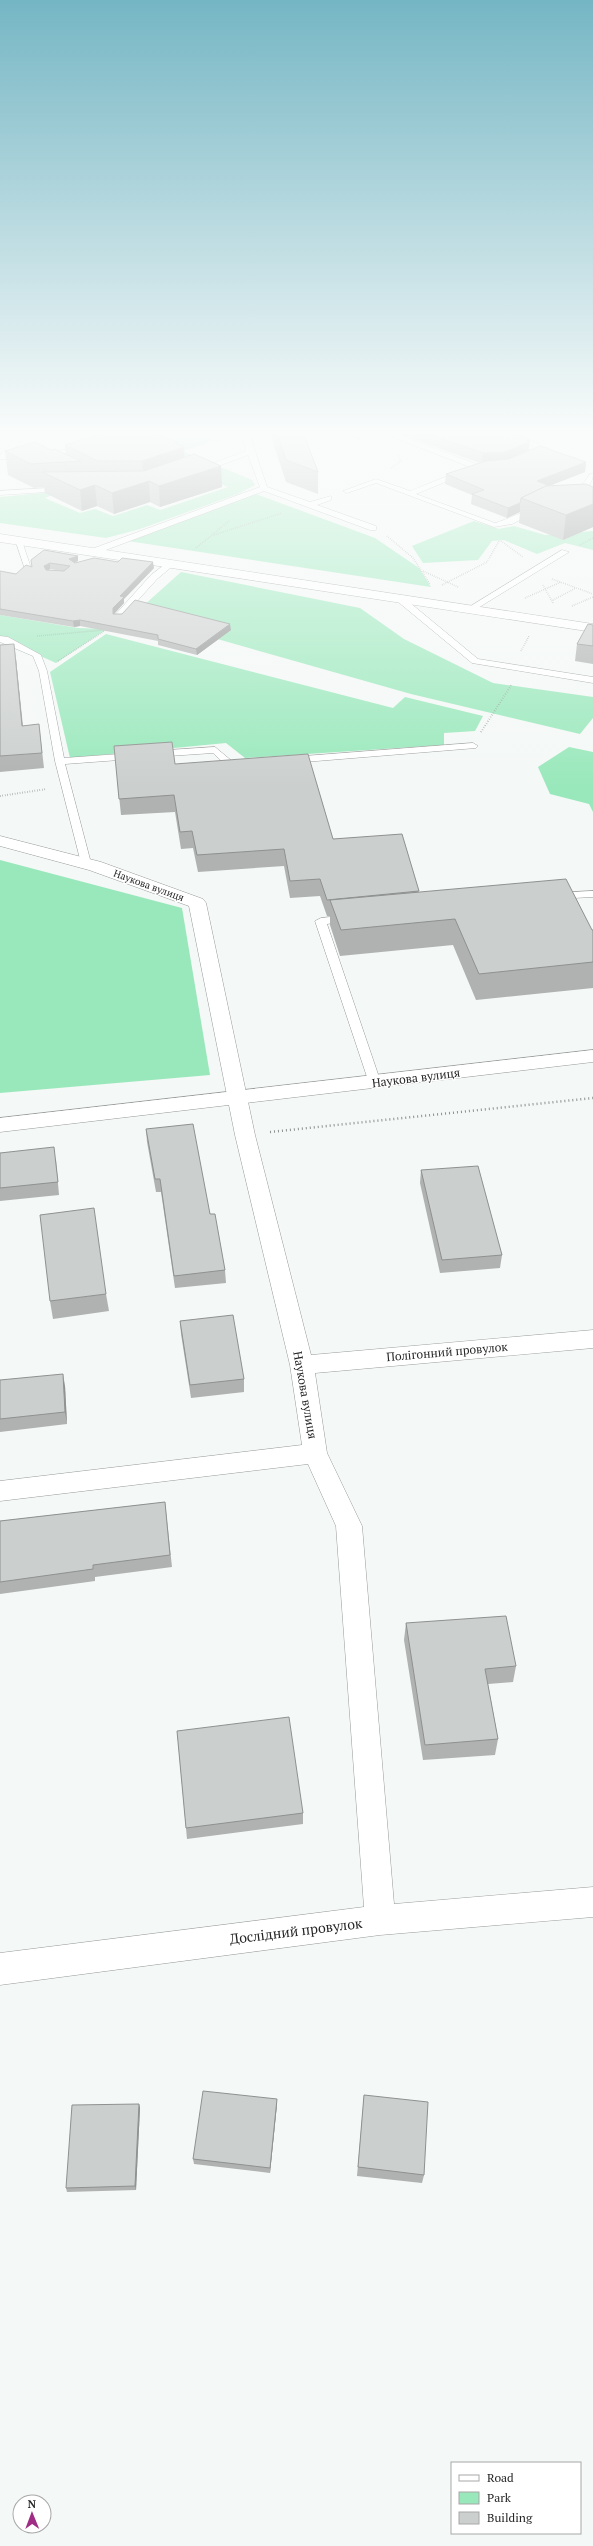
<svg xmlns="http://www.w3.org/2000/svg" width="593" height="2546" font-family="'PT Serif',serif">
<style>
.green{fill:#99e8bb}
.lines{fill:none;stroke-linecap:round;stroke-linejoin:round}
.service-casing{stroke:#979a98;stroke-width:1}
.minor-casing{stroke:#979a98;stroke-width:1}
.tertiary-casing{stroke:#979a98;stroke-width:1}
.path-far2{stroke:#8d908e;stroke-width:1.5;stroke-dasharray:0.5 1.5;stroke-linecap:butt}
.path-far1{stroke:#8d908e;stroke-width:2;stroke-dasharray:0.5 2;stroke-linecap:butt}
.path{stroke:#8d908e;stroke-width:2.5;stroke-dasharray:1 3;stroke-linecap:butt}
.service{fill:#fff;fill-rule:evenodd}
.minor{fill:#fff;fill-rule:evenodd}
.tertiary{fill:#fff;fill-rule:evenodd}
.wall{fill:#afb2b0;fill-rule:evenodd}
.shaded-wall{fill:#8e9190}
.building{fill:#cbcfcd;stroke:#8e9190;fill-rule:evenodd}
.labels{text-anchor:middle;stroke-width:3;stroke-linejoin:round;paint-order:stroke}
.far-street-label{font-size:10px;fill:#242524;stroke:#fff}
.street-label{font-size:12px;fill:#242524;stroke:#fff}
.near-street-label{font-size:14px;fill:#242524;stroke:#fff}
</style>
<rect width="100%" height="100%" fill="#f4f8f6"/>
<!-- green -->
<g class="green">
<path d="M178,430H188L214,441L182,451L252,480L255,485L238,494L140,529L106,538L0,523V497L63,491L45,498L80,513L95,509L113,516L147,505L160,510L228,487L203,476L150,439Z"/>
<path d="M256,494L375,538L419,568L431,587L128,541Z"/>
<path d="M474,521L499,529L514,526L545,535L593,531V550L565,543L537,554L504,540L492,541L478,560L423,563L412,546Z"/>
<path d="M181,572L360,608L404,639L493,683L593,697V718L580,734L411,694L133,615Z"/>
<path d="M0,615L78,628L107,629L56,663L0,638Z"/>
<path d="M106,634L393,708L405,697L483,716L475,731L444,733V745L245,758L226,743L70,758L50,672Z"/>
<path d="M569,747L593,752V812L589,804L550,794L538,767Z"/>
<path d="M0,860L182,908L210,1075L0,1093Z"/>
</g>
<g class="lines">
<!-- service casing -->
<g class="service-casing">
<g id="service">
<path d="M37,430H48L21,439L10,455H24L27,459H0V455L17,437Z"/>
<path d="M241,430H248L267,487L310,502L331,496V500L317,505L376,526V530H370L264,491L95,554H89V550L260,487L248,455L202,472L195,470L246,451Z"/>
<path d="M375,430H385L479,465L494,468L490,470L475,469Z"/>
<path d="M496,430H506L549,449L532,458H526V454L539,449Z"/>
<path d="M85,446L87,449L42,457L38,455Z"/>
<path d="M460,471L467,473L416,494L495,523C504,521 536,505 541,509L512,524L494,527L376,483L347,493L343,491L376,479L410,491Z"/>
<path d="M590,474H593C593,486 580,496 567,495V491L583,484Z"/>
<path d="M66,487V491H63L0,495V491Z"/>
<path d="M15,539L22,541L32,571L25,569Z"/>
<path d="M562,550L569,552L473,611L466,609Z"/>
<path d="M168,562L175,564L157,579L121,619H115V615L151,575Z"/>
<path d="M397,597H403L478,659L593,677V683L472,663L397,601Z"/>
<path d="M0,636L8,637L41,655L47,671L64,758L133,753L138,756L133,759L65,764L91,863L90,865L86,866L81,863L55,761L39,671L33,656L0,642Z"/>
<path d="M473,743L478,746L476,748L292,763L287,760L292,757Z"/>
<path d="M215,747L233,762L243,761L248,764L243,767H228L213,753L154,757L149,754L154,751Z"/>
<path d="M593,891V897L555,899L550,896L555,893Z"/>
<path d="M349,915L353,916V920L327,924L381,1083L375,1087L369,1083L315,921L321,918Z"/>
</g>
</g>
<!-- minor casing -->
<g class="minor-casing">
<path id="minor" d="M0,836L101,862L203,899L206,903L255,1135L311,1355L593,1330V1348L315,1373L327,1453L362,1526L394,1904L593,1887V1917L380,1935L0,1985V1953L364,1907L336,1526L308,1464L0,1501V1481L302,1445L290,1365L235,1135L189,906L89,870L0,846Z"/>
</g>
<!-- tertiary casing -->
<g class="tertiary-casing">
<g id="tertiary">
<path d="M0,534L593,624V632L0,542Z"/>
<path d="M593,1050V1062L0,1132V1118Z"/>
</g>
</g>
<!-- path-far2 -->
<g class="path-far2">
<path d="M190,430L216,441L228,439"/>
<path d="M337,430L366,441"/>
<path d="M156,436L176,430"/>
<path d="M391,468L401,461L398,455"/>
<path d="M214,535L282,513"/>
<path d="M387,536L413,558L430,584"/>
<path d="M501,541L523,557"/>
<path d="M580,545L593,538"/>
<path d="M196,548L229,521"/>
<path d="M423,571L458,587"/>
<path d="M552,579L593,594"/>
<path d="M442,585L487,562L499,541"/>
<path d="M543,585L553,603"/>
<path d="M525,598L561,582"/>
<path d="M553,600L576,588"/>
<path d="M572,606L593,597"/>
<path d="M37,636L104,630"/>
<path d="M521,651L529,636"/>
<path d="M58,661L106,630"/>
</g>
<!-- path-far1 -->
<g class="path-far1">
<path d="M481,732L512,684"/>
<path d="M0,796L47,789"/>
</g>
<!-- path -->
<path class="path" d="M270,1132L593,1098"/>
<!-- service -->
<use href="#service" class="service"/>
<!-- minor -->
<use href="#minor" class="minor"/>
<!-- tertiary -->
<use href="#tertiary" class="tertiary"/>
</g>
<!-- wall -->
<g class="wall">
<path d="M269,430H302L318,472V494L286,482Z"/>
<path d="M402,430H506L530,439L529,451L586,462L585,472L549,486L593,487V527L563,540L519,523L520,512L507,518L471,504L472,495L445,484L446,474L480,463L402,435Z"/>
<path d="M177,442V444L184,447V457L221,466L222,487L160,507L150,502L114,514L97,506L82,511L45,493L44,487L34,488L8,475L5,451L51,450L66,454L65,445Z"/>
<path d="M78,556V561L75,563L154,568L124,599V603L114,614L231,630L197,655L158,645V641L80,626L74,627L0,615V571L16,574L32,567ZM50,569L62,571L48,570Z"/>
<path d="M593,625V664L575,661L577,644Z"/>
<path d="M0,645L16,659L23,726L39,724L44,768L0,772Z"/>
<path d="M114,746L175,764L333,839L419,891L418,892L593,930V988L476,1000L453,945L340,956L330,925V916H327L320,896L290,898L284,866L198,872L193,848L181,849L175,812L121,815Z"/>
<path d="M146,1129L210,1214L225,1270L226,1283L175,1288L161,1192H156L147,1142Z"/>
<path d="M0,1153L56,1160L59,1195L0,1201Z"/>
<path d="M421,1170L502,1255L500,1268L440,1273L420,1183Z"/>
<path d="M106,1294L109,1311L53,1319L50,1301Z"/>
<path d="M180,1321L244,1379V1392L191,1398L181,1334Z"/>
<path d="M0,1380L65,1386L67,1424L0,1432Z"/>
<path d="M165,1502L172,1567L95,1577V1581L0,1594V1521Z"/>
<path d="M406,1623L516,1666L513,1682L488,1684L498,1739L495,1755L423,1760L404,1640Z"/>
<path d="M177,1731L303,1813V1824L187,1839Z"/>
<path d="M364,2095L424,2175L422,2183L357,2176Z"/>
<path d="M139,2104L140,2108L136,2190L67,2192L66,2188Z"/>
<path d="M277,2104L270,2173L194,2164L193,2159Z"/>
</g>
<!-- shaded-wall -->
<g class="shaded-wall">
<path d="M530,439L528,452L504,462L482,463L483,453Z"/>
<path d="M177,442V449L184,447L185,470L149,481L150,502L114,514L112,493L144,483L142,461Z"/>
<path d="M586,462L585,472L536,491L537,481Z"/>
<path d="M221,466L222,487L160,507L159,486Z"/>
<path d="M95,485L97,506L82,511L80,490Z"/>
<path d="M520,503V512L507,518L508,508Z"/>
<path d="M593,504V527L563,540L566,515Z"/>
<path d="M78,556V561L70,564L69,559Z"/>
<path d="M153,562L154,568L124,599V603L114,614V620L113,608L120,596Z"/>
<path d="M50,563V569L45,572L44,566Z"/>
<path d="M80,620V626L74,627L73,621Z"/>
<path d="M230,624L231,630L197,655L196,649Z"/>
<path d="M14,644L16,659L24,741L22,726Z"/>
<path d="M63,1374L65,1386L67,1424L65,1412Z"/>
<path d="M277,2099V2104L270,2173V2168Z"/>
<path d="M139,2104L140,2108L136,2190L135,2186Z"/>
</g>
<!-- building -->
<g class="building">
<path d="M113,430H147L177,442L175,443L184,447L142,461H98L65,445Z"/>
<path d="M276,430H302L318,472L286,460Z"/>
<path d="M417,430H506L530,439L526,440L529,442L505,452L483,453Z"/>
<path d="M35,442L51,450L54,449L81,461L31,464L5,451Z"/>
<path d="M540,446L586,462L537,481L550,486H546L521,498L520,503L508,508L472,494L484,490L446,474L486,461L509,459Z"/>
<path d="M194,454L221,466L159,486L149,481L112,493L95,485L80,490L42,472L144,471Z"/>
<path d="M586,484L593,487V504L566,515L521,498L546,486Z"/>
<path d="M44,550L78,556L69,559L75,563L94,558L118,562L122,558L153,562L120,596L124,597L113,608V614H122L135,600L230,624L196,649L158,639V635L80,620L73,621L0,609V571L16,574L26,565L32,567L31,560ZM50,563L70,566L64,571L46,570L44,566Z"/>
<path d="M588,624L593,625V646L577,644Z"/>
<path d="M14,644L22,726L39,724L42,753L0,756V645Z"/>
<path d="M172,742L175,764L308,754L333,839L402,834L419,891L327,900L320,879L290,881L284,849L197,855L192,831L180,832L174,795L119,799L114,746Z"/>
<path d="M566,879L592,930H593V962L479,974L455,919L341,930L330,900Z"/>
<path d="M193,1124L210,1214H215L225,1270L174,1276L160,1179H155L146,1129Z"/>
<path d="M54,1147L58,1182L0,1188V1153Z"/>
<path d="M478,1166L502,1255L442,1260L421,1170Z"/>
<path d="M94,1208L106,1294L50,1301L40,1215Z"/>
<path d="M233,1315L244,1379L190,1385L180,1321Z"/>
<path d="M63,1374L65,1412L0,1419V1380Z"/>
<path d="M165,1502L170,1555L93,1565V1569L0,1582V1521Z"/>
<path d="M506,1616L516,1666L485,1669L498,1739L425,1745L406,1623Z"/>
<path d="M289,1717L303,1813L186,1828L177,1731Z"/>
<path d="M203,2091L277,2099L270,2168L193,2159Z"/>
<path d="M364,2095L428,2102L424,2175L358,2167Z"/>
<path d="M139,2104L135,2186L66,2188L72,2105Z"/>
</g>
<!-- sky -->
<linearGradient id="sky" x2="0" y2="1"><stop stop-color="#75b6c4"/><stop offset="0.55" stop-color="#fafcfb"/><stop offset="1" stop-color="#fafcfb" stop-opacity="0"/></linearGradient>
<rect width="593" height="787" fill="url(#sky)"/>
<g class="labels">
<!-- far-street labels -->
<g class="far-street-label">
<text transform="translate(149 885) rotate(20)" y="4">Наукова вулиця</text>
</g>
<!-- street labels -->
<g class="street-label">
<text transform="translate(416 1078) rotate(-7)" y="4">Наукова вулиця</text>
<text transform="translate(447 1352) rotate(-5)" y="4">Полігонний провулок</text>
<text transform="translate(305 1395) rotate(80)" y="4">Наукова вулиця</text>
</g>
<!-- near-street labels -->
<g class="near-street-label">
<text transform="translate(296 1931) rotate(-7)" y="5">Дослідний провулок</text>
</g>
</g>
<!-- legend -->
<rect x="451" y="2462" width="130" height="72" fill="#ffffff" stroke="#a7a8a7"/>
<rect x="459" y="2475" width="20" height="6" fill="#ffffff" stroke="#a7a8a7"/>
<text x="487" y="2482" font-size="12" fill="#242524">Road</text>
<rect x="459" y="2492" width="20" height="12" fill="#99e8bb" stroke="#a7a8a7"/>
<text x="487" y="2502" font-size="12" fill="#242524">Park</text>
<rect x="459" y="2512" width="20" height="12" fill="#cbcfcd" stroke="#a7a8a7"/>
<text x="487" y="2522" font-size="12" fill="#242524">Building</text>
<!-- north arrow -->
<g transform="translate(32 2514) rotate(359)"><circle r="19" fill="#ffffff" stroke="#a7a8a7"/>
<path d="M0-3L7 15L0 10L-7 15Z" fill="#a02c85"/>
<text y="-6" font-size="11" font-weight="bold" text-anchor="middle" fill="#242524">N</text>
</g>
</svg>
